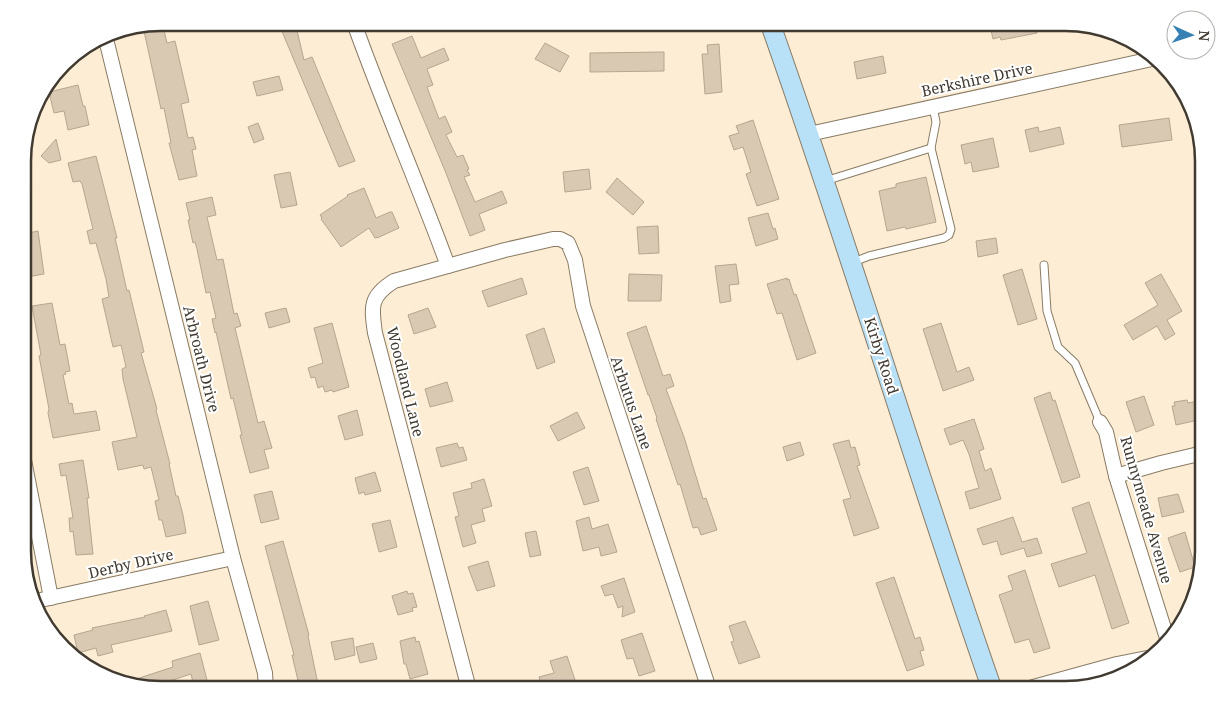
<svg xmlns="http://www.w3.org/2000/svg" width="1226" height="712" font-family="'Noto Serif',serif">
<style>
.building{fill:#d9c9b2;stroke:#b6a690}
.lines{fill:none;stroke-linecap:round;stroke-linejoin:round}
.service-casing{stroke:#897b65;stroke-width:9}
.minor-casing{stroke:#897b65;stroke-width:16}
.secondary-casing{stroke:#897b65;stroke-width:21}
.service{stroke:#fff;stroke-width:7}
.minor{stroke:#fff;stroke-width:14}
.secondary{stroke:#b8e1f8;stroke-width:19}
.labels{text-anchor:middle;stroke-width:4;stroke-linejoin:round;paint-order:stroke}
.street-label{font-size:15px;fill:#413a31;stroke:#fff}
.rim{fill:none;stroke:#413a31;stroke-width:2.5}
</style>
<rect width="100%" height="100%" fill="#fdedd5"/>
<!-- building -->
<g class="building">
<path d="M278,22H295L304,60L312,57L355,161L339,167Z"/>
<path d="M989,22H1035L1037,33L1001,40L1000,37L993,39Z"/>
<path d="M163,26L167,43L175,41L189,102L181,104L188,138L193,137L196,149L192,150L197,176L179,180L169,143H171L164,108L161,109L144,31Z"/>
<path d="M412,36L421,58L444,48L449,60L427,69L433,85L427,87L439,119L445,116L452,132L446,135L457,157L463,155L469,169L467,170L470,175L464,177L475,202L502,191L507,203L479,214L485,230L470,236L446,173L392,44Z"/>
<path d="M545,43L569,56L560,72L535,59Z"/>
<path d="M719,44L722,92L705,94L702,54H708L707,45Z"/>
<path d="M664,52V71L590,72V53Z"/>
<path d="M883,56L886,73L857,79L854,62Z"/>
<path d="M279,76L283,90L257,96L253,82Z"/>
<path d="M78,85L83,106H85L89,125L68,130L64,111L54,113L49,92Z"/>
<path d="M1169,118L1172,140L1122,147L1119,125Z"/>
<path d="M753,120L779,199L757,206L746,174L751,172L743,147L734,150L729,136L739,133L736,126Z"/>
<path d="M258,123L264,139L254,143L248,127Z"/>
<path d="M1038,127L1039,132L1060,127L1064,144L1030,152L1025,130Z"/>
<path d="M993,138L999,167L973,172L971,162L965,164L961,145Z"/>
<path d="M56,139L61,160L49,163L41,156Z"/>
<path d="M96,156L117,238H115L119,255L127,291L129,290L144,352L141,353L157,409L156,410L170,464H169L176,496H178L183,515L186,533L166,537L162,520H159L155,501L159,500L151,467L144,469L143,465L118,470L112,442L137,437L123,379L122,369L126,367L121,345L113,347L102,299L109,297L106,279L96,243L90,244L87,231L93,229L82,184L80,181L73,182L68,163Z"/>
<path d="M589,169L591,189L565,192L563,172Z"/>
<path d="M290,172L297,205L281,208L274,175Z"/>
<path d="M926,177L936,222L906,229L905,227L887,231L879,191L896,187V184L899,183Z"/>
<path d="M617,178L644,202L633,215L606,192Z"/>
<path d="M364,188L376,218L390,212H392L399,228L377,238V237L375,238L369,228L341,247L321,219L322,218L320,215L348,196L347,195Z"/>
<path d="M212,197L216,215L207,217L217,260L223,259L234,314L237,313L241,326L235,328L258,423L264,421L272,448L264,450L269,468L250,473L240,435H242L233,398L231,399L216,332L215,333L212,319L216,318L210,292L206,293L197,249L195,242L193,243L188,220H190L186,203Z"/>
<path d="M768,213L773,229L775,228L778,239L756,246L748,218Z"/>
<path d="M658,226L659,253L639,254L637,227Z"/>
<path d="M38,231L44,274L27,277L24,260V234Z"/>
<path d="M996,238L998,253L978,257L976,241Z"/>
<path d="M736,264L739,284L729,285L731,301L720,303L715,266Z"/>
<path d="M1022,269L1037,319L1018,325L1003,275Z"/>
<path d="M629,274L662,275L661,301H628Z"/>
<path d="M1161,274L1182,311L1167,320L1175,334L1165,340L1157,326L1133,340L1124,325L1158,305L1145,283Z"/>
<path d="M522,278L527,294L488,307L482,291Z"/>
<path d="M787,278V280L789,279L794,295L796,294L816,353L797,360L782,313L777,314L767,284Z"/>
<path d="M52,303L60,345L65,344L70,371L65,372L66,374L63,375L69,404L72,403L74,414L96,411L100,430L53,438L48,413L49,409L39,356L41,355L32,306Z"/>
<path d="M286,308L290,322L269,328L265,313Z"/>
<path d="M428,308L436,327L414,334L408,315Z"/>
<path d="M332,323L349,387L333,392L332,390L325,392L323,386L318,388L315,377L311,378L308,368L323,363L314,328Z"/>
<path d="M941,323L957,372L969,367L974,380L943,391L923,329Z"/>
<path d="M646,326L663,376L670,374L674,386L666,389L684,437L703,499L706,498L717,530L701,535L698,527L693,528L680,484L678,485L656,419L657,418L649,395H648L627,333Z"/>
<path d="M544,328L555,362L537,369L526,335Z"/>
<path d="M447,382L453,401L430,407L425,389Z"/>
<path d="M1050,392L1053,401L1055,400L1080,477L1062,483L1034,398Z"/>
<path d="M1144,396L1154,425L1136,432L1126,402Z"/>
<path d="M1187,400L1188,403L1203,400V419L1176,425L1172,406H1175L1174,402Z"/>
<path d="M357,410L363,435L345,440L338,416Z"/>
<path d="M577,412L585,428L558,441L550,426Z"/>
<path d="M974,419L984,449L979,451L985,471L991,468L1001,499L970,509L965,492L979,488L969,454L963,440L950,445L944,429Z"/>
<path d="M849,440L851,448L855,447L860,465L857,466L879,528L854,536L843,500L851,498L833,444Z"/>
<path d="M800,442L804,455L787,461L783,447Z"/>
<path d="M457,443L459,448L463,447L467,460L441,467L436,448Z"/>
<path d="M83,460L89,498H87L93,554L76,555L73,531L70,532L69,518H73L66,475L61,476L59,464Z"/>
<path d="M588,467L599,501L584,505L573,472Z"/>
<path d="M375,472L381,491L365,495L364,492L359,494L355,478Z"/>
<path d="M484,479L492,506L482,509L485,521L471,525L476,543L463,547L455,517L459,516L453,493L472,488L471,483Z"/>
<path d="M272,491L279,519L261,523L254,495Z"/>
<path d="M1178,494L1184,512L1162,517L1158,498Z"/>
<path d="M1089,502L1129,623L1112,629L1095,575L1059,587L1051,564L1087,553L1072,508Z"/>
<path d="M589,517L592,529L608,524L617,552L601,556L599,547L583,551L576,521Z"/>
<path d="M1013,517L1022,542L1037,538L1042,553L1027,557L1024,548L1001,555L997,541L983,545L977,529Z"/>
<path d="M390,520L397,547L379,552L372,524Z"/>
<path d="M536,531L541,555L530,557L525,533Z"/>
<path d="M1185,532L1195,567L1180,572L1168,538Z"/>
<path d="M283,541L309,635L308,636L319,689H300L292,655H294L265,546Z"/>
<path d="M488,561L495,586L477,591L468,567Z"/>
<path d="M1025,570L1050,648L1034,653L1029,639L1015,643L999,595L1013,590L1008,576Z"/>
<path d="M894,577L915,639L920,637L924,650L920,651L924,665L907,671L876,583Z"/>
<path d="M624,578L635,612L622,617L623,606L618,608L613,594L605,596L601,586Z"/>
<path d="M407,591L408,594L413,593L417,607L412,608L413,611L398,615L392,596Z"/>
<path d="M208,601L219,640L199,645L190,606Z"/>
<path d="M166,610L172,631L111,645L113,652L98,656L96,648L78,653L74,635L93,630L92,628L145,617L144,616Z"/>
<path d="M745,621L760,657L739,664L731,642L734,641L729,626Z"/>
<path d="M642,633L655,671L639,676L633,658L627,659L621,640Z"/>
<path d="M415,637L416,642L419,641L428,674L410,679L406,664H404L400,641Z"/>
<path d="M353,638L355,655L335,660L331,642Z"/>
<path d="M373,643L377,659L360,663L356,647Z"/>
<path d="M200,653L208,684L194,687L191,674L151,687L130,681L173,667L172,661Z"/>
<path d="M567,656L578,689H519L518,687L540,680L539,677L554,673L550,661Z"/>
</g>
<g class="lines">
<!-- service casing -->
<g class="service-casing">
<g id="service">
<path d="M825,181L931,148"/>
<path d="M851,263L869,256L944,238L949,235L951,229L931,148L936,122L933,107"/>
<path d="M1044,265L1047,311L1058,347L1075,363L1100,422"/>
</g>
</g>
<!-- minor casing -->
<g class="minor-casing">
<g id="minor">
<path d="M354,23C383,104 418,184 448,266"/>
<path d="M105,35L233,558L265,673L266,689"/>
<path d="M809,134L1152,59"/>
<path d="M1100,422L1106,432L1116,476L1167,638"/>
<path d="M24,460L51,598"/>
<path d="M1116,476L1161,463L1203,453"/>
<path d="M36,601L233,558"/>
<path d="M469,689L375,333C371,306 370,296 394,281L505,250L553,239H560L568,243L575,260L583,306L709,689"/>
<path d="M1026,689L1117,664L1147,658"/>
</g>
</g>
<!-- secondary casing -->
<g class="secondary-casing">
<path id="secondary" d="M770,23C848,243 915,468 992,689"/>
</g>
<!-- service -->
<use href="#service" class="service"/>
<!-- minor -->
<use href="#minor" class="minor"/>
<!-- secondary -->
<use href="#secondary" class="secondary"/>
</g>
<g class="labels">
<!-- street labels -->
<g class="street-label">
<text transform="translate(977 80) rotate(-12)" y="5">Berkshire Drive</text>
<text transform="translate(881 356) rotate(72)" y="5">Kirby Road</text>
<text transform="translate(201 359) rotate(76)" y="5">Arbroath Drive</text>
<text transform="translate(405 382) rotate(76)" y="5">Woodland Lane</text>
<text transform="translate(631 403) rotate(71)" y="5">Arbutus Lane</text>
<text transform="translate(1146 510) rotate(74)" y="5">Runnymeade Avenue</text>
<text transform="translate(131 564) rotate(-13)" y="5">Derby Drive</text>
</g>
</g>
<!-- crop -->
<path d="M0 0H1226V712H0ZM161 31H1065A130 130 0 0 1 1195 161V551A130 130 0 0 1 1065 681H161A130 130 0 0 1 31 551V161A130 130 0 0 1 161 31Z" fill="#fff" fill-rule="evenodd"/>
<path class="rim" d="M161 31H1065A130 130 0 0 1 1195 161V551A130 130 0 0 1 1065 681H161A130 130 0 0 1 31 551V161A130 130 0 0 1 161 31Z"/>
<!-- north arrow -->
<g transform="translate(1191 35) rotate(93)"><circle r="24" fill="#ffffff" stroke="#b3b0ad"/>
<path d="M0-4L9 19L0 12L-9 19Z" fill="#3780b4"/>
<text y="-8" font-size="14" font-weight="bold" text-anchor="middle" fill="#413a31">N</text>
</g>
</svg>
